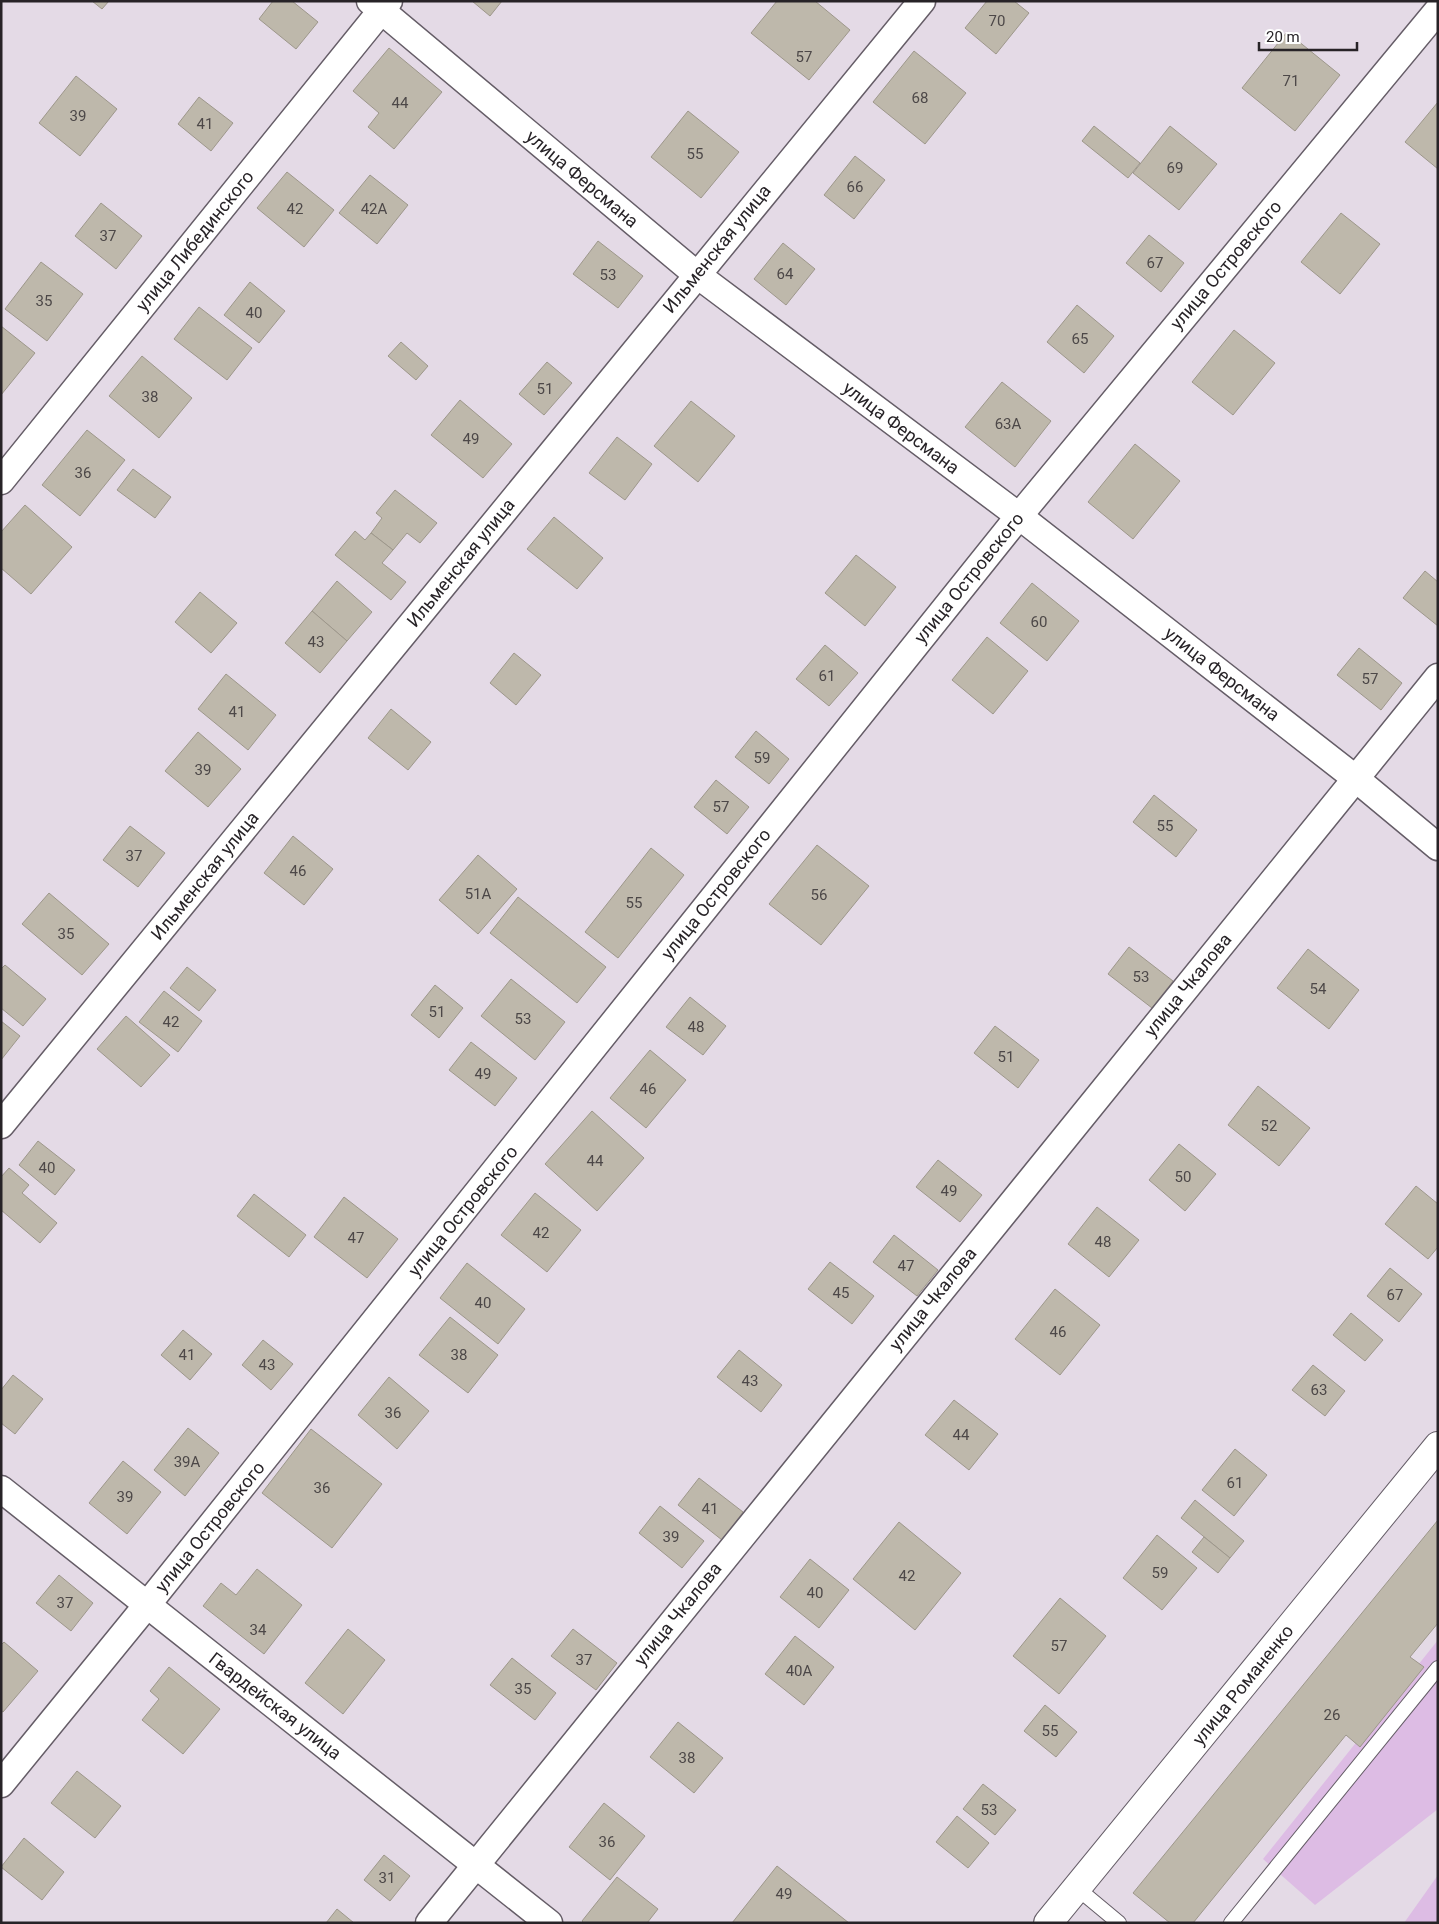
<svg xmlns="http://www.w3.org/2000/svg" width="1439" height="1924" font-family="Roboto,sans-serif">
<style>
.green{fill:#ddbce4}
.building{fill:#beb8ab;stroke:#9d978b}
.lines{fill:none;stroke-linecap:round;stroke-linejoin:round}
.lane-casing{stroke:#655d67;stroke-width:16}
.street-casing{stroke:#655d67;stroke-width:29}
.secondary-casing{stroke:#655d67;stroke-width:30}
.lane{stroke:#fff;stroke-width:14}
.street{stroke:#fff;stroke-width:26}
.secondary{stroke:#fff;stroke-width:28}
.labels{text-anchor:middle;stroke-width:4.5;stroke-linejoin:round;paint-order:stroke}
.number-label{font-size:15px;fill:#4d4848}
.street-label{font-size:18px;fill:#272327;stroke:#fff}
</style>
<rect width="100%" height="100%" fill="#e4dae6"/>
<!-- green -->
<g class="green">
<path d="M1438,1640V1809L1315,1905L1263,1859Z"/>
<path d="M1438,1875V1923H1404Z"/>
</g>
<!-- building -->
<g class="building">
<path d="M92,1H109L102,9Z"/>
<path d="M273,1H292L318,22L296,49L259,19Z"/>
<path d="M472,1H502L490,16Z"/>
<path d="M777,1H815L850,30L809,80L751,33Z"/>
<path d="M987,1H1014L1029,13L996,54L965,28Z"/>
<path d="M1287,32L1340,75L1295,131L1242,88Z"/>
<path d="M389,48L442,92L394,149L368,127L379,113L353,91Z"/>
<path d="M914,51L966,93L925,144L873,102Z"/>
<path d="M76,76L117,109L80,156L39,123Z"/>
<path d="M199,97L233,123L211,151L178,124Z"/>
<path d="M1438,102V169L1405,142Z"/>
<path d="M688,111L739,152L701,198L651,157Z"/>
<path d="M1094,126L1140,163L1128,178L1082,141Z"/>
<path d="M1170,126L1217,164L1179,210L1133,173Z"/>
<path d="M855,156L885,180L854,219L824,195Z"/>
<path d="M287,172L334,210L304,247L257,208Z"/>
<path d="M370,175L408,205L377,244L339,213Z"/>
<path d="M101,203L142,236L116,269L75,236Z"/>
<path d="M1341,213L1380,244L1340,294L1301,262Z"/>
<path d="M1149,235L1184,263L1161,292L1126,263Z"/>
<path d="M598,241L643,276L618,308L573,274Z"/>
<path d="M783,243L815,269L786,305L754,279Z"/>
<path d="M41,262L83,294L47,341L5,309Z"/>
<path d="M250,282L285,311L259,343L224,315Z"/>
<path d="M1077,305L1114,336L1084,373L1047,342Z"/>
<path d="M199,307L252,348L227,380L174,339Z"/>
<path d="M1,326L35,353L1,395Z"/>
<path d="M1234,330L1275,363L1233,415L1192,382Z"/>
<path d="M401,342L428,366L416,380L388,356Z"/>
<path d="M142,356L192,398L159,438L109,396Z"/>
<path d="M547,362L572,383L544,415L519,394Z"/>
<path d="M1002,382L1051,421L1015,467L965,427Z"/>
<path d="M460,400L512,444L483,478L431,435Z"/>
<path d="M691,401L735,436L698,482L654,446Z"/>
<path d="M87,430L125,460L80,516L42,485Z"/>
<path d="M617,437L652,464L625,500L589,473Z"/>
<path d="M1135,444L1180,481L1133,539L1088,502Z"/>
<path d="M133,469L171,497L155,518L117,490Z"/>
<path d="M395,490L437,523L420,543L407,533L393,550L371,533L382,518L376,513Z"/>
<path d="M25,505L72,547L31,594L1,568V532Z"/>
<path d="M554,517L603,558L577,589L527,549Z"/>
<path d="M355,531L365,540L371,533L393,550L382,563L406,582L391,600L335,555Z"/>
<path d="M856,555L896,587L865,626L825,593Z"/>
<path d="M1425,571L1438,582V626L1403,598Z"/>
<path d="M337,581L372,612L347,641L312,611Z"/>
<path d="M1032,583L1079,621L1047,661L1000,623Z"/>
<path d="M200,592L237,623L211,653L175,622Z"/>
<path d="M312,611L347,641L320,673L285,643Z"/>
<path d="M987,637L1028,671L993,714L952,680Z"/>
<path d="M825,645L858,673L829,706L796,679Z"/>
<path d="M1359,648L1402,683L1381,710L1337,675Z"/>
<path d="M514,653L541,675L516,705L490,683Z"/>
<path d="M226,674L276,715L248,750L198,709Z"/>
<path d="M391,709L431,742L408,770L368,738Z"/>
<path d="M756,731L789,759L769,784L735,757Z"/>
<path d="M198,732L241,769L208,807L165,771Z"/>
<path d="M716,780L749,807L727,834L694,807Z"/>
<path d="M1154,795L1197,830L1176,857L1133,822Z"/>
<path d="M130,826L165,853L138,887L103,860Z"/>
<path d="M293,836L333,869L304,905L264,873Z"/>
<path d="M817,845L869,886L821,945L769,904Z"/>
<path d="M651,848L684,875L618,958L585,932Z"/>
<path d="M478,855L517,889L478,934L439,900Z"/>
<path d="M49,893L109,944L82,975L22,924Z"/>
<path d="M518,897L606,967L577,1003L490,933Z"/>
<path d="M1129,947L1173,981L1152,1008L1108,974Z"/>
<path d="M1308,949L1359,990L1329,1029L1277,988Z"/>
<path d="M5,965L46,999L23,1026L1,1008V969Z"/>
<path d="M187,967L216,990L199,1011L170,988Z"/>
<path d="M511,979L565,1022L535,1060L481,1016Z"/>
<path d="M435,985L463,1008L439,1038L411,1015Z"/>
<path d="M164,991L202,1021L178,1052L139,1022Z"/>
<path d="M690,997L726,1026L703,1055L666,1027Z"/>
<path d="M126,1016L170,1055L141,1087L97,1049Z"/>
<path d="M1,1021L20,1036L1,1060Z"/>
<path d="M995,1026L1039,1060L1018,1088L974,1053Z"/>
<path d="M471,1042L517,1078L495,1106L449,1070Z"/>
<path d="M650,1050L686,1080L646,1128L610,1098Z"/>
<path d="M1258,1086L1310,1128L1279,1166L1228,1125Z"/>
<path d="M592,1111L644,1158L597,1211L545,1164Z"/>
<path d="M38,1141L75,1170L55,1195L19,1165Z"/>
<path d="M1179,1144L1216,1174L1185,1211L1149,1180Z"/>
<path d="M938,1160L982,1195L960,1222L916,1187Z"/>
<path d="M9,1168L29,1185L22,1193L57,1223L40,1243L1,1210V1177Z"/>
<path d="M1416,1186L1438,1204V1247L1428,1259L1385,1224Z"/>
<path d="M535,1193L581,1230L547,1272L501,1235Z"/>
<path d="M254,1194L306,1235L289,1257L237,1216Z"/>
<path d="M344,1197L398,1239L367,1278L314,1237Z"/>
<path d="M1097,1207L1139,1240L1109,1277L1068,1244Z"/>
<path d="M894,1235L938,1270L917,1296L873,1262Z"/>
<path d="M830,1262L874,1296L852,1324L808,1289Z"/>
<path d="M467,1263L525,1309L498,1344L440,1298Z"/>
<path d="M1390,1268L1422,1294L1399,1322L1367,1296Z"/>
<path d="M1055,1289L1100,1325L1060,1375L1015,1339Z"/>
<path d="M1351,1313L1383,1340L1365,1361L1333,1335Z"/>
<path d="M450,1317L498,1355L468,1393L419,1355Z"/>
<path d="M183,1330L212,1354L190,1380L161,1355Z"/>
<path d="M263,1340L293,1364L271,1390L242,1365Z"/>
<path d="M739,1350L782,1385L761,1412L717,1377Z"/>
<path d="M1313,1365L1345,1391L1325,1416L1292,1390Z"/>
<path d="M13,1375L43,1399L15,1434L1,1423V1390Z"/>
<path d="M389,1377L429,1411L397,1449L358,1415Z"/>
<path d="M954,1400L998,1434L969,1470L925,1435Z"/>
<path d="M188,1428L219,1453L185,1496L154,1470Z"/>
<path d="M311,1429L382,1484L332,1548L262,1493Z"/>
<path d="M1235,1449L1267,1475L1234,1516L1202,1490Z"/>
<path d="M123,1461L161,1492L127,1534L89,1503Z"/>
<path d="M699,1478L743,1512L722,1540L678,1505Z"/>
<path d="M1195,1500L1244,1541L1230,1558L1181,1518Z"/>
<path d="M660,1506L704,1541L682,1568L639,1533Z"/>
<path d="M1438,1520V1623L1410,1657L1424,1667L1360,1747L1346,1735L1193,1923H1170L1133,1893Z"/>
<path d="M899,1522L961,1573L915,1630L853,1579Z"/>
<path d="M1157,1535L1197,1568L1162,1610L1123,1578Z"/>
<path d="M1204,1537L1230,1558L1218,1573L1192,1552Z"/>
<path d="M810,1559L849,1590L819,1628L780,1597Z"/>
<path d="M257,1569L302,1605L264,1654L203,1606L221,1583L236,1595Z"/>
<path d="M59,1575L93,1603L71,1631L36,1603Z"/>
<path d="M1060,1598L1106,1636L1059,1694L1013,1656Z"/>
<path d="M348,1629L385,1660L343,1714L305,1683Z"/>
<path d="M573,1629L617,1663L596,1690L551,1656Z"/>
<path d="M795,1636L834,1667L804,1705L765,1674Z"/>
<path d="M4,1642L38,1671L3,1712L1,1711V1645Z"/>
<path d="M512,1658L556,1693L535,1720L490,1685Z"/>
<path d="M169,1667L220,1709L183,1754L142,1720L159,1699L150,1691Z"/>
<path d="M1045,1705L1077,1732L1056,1757L1024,1731Z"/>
<path d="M678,1722L723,1758L694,1793L650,1757Z"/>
<path d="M77,1771L121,1806L95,1838L51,1803Z"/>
<path d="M983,1784L1016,1810L995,1835L963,1809Z"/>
<path d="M604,1803L645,1836L610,1880L569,1847Z"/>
<path d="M957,1816L989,1843L968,1868L936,1842Z"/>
<path d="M24,1838L64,1872L42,1900L1,1867Z"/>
<path d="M384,1855L410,1876L390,1901L364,1880Z"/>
<path d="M777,1866L849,1923H732Z"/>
<path d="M617,1877L658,1909L647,1923H584L582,1921Z"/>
<path d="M337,1909L354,1923H326Z"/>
</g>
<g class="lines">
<!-- lane casing -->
<g class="lane-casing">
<g id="lane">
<path d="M1077,1888L1119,1923"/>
<path d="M1231,1923L1438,1668"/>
</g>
</g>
<!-- street casing -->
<g class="street-casing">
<g id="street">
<path d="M370,1L696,274L1019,516L1355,778L1438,847"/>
<path d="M1,481L389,1"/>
<path d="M1,1125L922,1"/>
<path d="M1,1489L549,1923"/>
<path d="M1,1784L147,1605L1019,516L1438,10"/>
<path d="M429,1923L1438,677"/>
</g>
</g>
<!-- secondary casing -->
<g class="secondary-casing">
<path id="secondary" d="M1048,1923L1438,1446"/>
</g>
<!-- lane -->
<use href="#lane" class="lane"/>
<!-- street -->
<use href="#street" class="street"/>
<!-- secondary -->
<use href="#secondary" class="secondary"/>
</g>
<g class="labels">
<!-- number labels -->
<g class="number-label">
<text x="997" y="26">70</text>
<text x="804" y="62">57</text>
<text x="1291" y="86">71</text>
<text x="920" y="103">68</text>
<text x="400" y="108">44</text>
<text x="78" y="121">39</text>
<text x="205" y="129">41</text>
<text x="695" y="159">55</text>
<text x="1175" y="173">69</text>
<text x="855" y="192">66</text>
<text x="295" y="214">42</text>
<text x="374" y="214">42А</text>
<text x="108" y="241">37</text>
<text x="1155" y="268">67</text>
<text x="785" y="279">64</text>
<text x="608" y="280">53</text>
<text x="44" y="306">35</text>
<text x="254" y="318">40</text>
<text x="1080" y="344">65</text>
<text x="545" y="394">51</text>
<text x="150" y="402">38</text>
<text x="1008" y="429">63А</text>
<text x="471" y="444">49</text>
<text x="83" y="478">36</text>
<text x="1039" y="627">60</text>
<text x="316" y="647">43</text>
<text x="827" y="681">61</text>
<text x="1370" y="684">57</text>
<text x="237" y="717">41</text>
<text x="762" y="763">59</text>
<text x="203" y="775">39</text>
<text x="721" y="812">57</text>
<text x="1165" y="831">55</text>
<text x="134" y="861">37</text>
<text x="298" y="876">46</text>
<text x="478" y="899">51А</text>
<text x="819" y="900">56</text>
<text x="634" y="908">55</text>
<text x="66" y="939">35</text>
<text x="1141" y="982">53</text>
<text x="1318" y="994">54</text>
<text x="437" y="1017">51</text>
<text x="523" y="1024">53</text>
<text x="171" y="1027">42</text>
<text x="696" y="1032">48</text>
<text x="1006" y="1062">51</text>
<text x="483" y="1079">49</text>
<text x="648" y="1094">46</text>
<text x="1269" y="1131">52</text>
<text x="595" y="1166">44</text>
<text x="47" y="1173">40</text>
<text x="1183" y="1182">50</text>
<text x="949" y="1196">49</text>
<text x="541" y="1238">42</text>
<text x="356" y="1243">47</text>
<text x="1103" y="1247">48</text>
<text x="906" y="1271">47</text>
<text x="841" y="1298">45</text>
<text x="1395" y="1300">67</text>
<text x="483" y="1308">40</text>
<text x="1058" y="1337">46</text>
<text x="187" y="1360">41</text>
<text x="459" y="1360">38</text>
<text x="267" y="1370">43</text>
<text x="750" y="1386">43</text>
<text x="1319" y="1395">63</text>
<text x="393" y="1418">36</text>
<text x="961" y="1440">44</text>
<text x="187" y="1467">39А</text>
<text x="1235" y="1488">61</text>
<text x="322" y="1493">36</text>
<text x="125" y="1502">39</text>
<text x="710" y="1514">41</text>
<text x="671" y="1542">39</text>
<text x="1160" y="1578">59</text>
<text x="907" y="1581">42</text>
<text x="815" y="1598">40</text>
<text x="65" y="1608">37</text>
<text x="258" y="1635">34</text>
<text x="1059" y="1651">57</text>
<text x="584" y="1665">37</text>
<text x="799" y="1676">40А</text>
<text x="523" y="1694">35</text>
<text x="1332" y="1720">26</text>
<text x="1050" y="1736">55</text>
<text x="687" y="1763">38</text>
<text x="989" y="1815">53</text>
<text x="607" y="1847">36</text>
<text x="387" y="1883">31</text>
<text x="784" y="1899">49</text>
</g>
<!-- street labels -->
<g class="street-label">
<text transform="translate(582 179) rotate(40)" y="6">улица Ферсмана</text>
<text transform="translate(195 241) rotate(-51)" y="6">улица Либединского</text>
<text transform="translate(717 249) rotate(-51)" y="6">Ильменская улица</text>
<text transform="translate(1226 265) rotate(-50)" y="6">улица Островского</text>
<text transform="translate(901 428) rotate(37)" y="6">улица Ферсмана</text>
<text transform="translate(461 563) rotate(-51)" y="6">Ильменская улица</text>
<text transform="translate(969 578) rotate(-51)" y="6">улица Островского</text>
<text transform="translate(1222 674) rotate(38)" y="6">улица Ферсмана</text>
<text transform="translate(205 876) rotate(-51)" y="6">Ильменская улица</text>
<text transform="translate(716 894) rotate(-51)" y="6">улица Островского</text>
<text transform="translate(1188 985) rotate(-51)" y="6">улица Чкалова</text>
<text transform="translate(463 1211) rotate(-51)" y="6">улица Островского</text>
<text transform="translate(933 1299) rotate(-51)" y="6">улица Чкалова</text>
<text transform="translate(210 1527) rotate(-51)" y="6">улица Островского</text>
<text transform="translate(678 1614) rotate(-51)" y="6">улица Чкалова</text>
<text transform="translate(1243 1685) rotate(-51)" y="6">улица Романенко</text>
<text transform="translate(275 1706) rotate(38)" y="6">Гвардейская улица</text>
</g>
</g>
<!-- border -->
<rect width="1439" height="1924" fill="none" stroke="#272327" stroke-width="5"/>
<!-- scale -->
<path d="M1259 42v8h98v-8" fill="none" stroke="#272327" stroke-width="2.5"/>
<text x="1266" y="42" font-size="15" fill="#272327" stroke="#ffffff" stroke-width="4" paint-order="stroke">20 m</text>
</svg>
